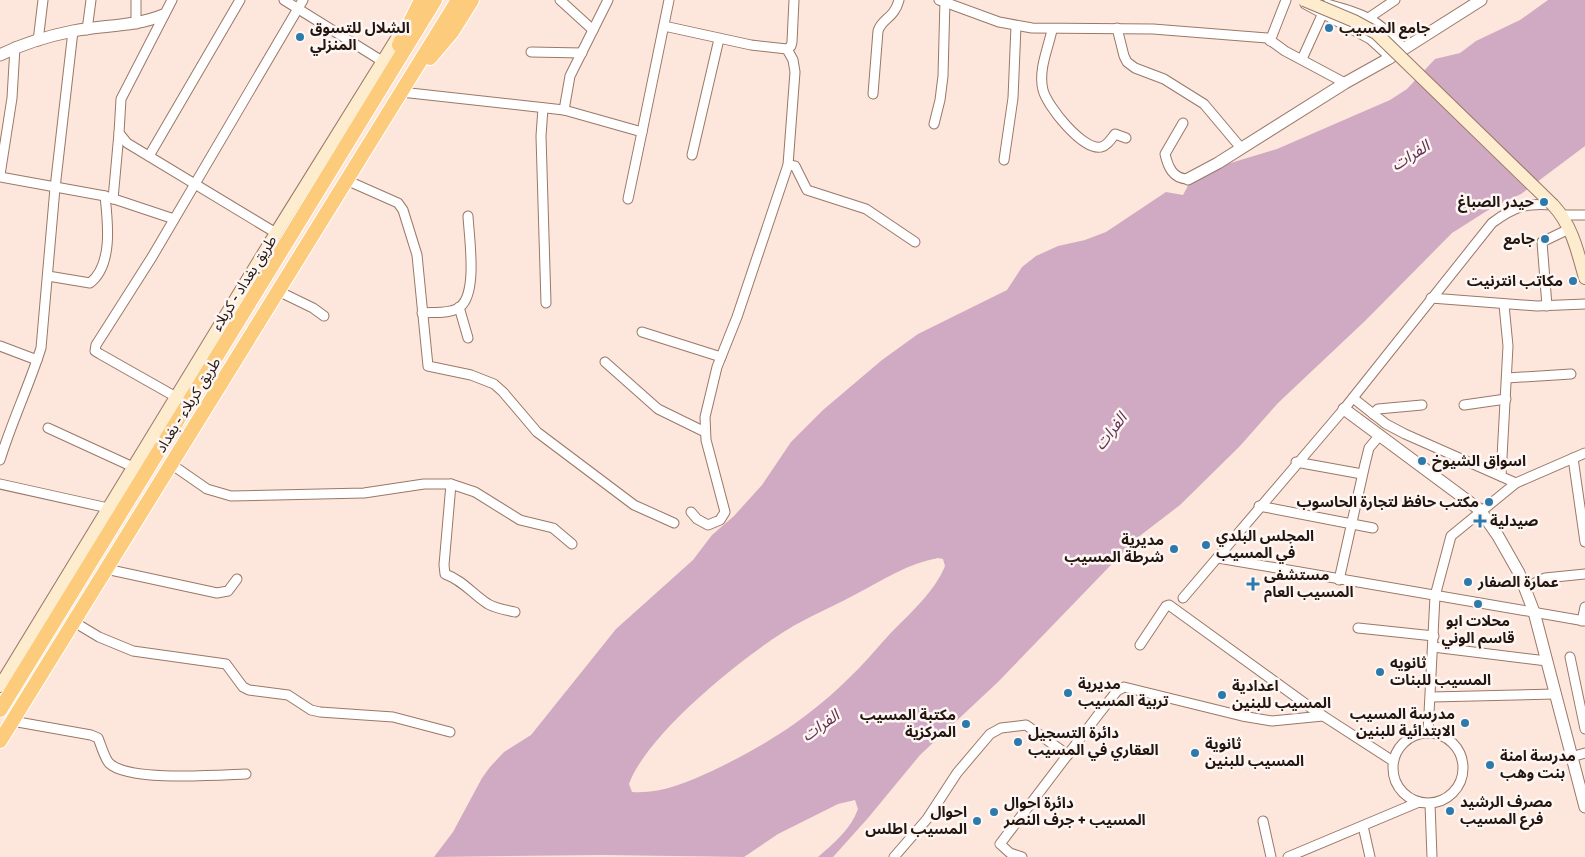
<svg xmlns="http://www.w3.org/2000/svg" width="1585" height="857" font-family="Signika,'Noto Sans Arabic',sans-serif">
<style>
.water{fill:#cfaac2;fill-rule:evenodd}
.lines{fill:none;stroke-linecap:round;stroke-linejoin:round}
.minor-casing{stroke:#9a7868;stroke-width:11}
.tertiary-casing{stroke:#9a7868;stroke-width:13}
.secondary-casing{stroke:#9a7868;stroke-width:14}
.trunk-casing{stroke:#fff;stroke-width:16}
.minor{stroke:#fff;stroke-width:9}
.tertiary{stroke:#fff;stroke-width:11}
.secondary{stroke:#feecce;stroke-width:12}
.trunk{stroke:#fccc7c;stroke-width:14}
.secondary-bridge-casing{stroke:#9a7868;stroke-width:14;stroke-linecap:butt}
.secondary-bridge{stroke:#feecce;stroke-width:12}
.poi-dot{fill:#2c79ac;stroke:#fef6f3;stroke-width:2}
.labels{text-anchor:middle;stroke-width:5;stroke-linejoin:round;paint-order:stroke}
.poi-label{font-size:15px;font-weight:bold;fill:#231610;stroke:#fef6f3;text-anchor:start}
.street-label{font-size:15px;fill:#231610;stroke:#fef6f3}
.water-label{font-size:16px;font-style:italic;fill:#613052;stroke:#fef6f3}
</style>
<rect width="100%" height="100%" fill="#fde6db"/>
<!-- water -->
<path class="water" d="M1548,0H1585V146L1521,194L1493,207L1452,233L1366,320L1278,403L1240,446L1180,505L1137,538L998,682L920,755L868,818L833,857H818C834,843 851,829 858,809L855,800L838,804L778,834L744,857L603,855L434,857L453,832L482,778L490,767L504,752L531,735L616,629L693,560L712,535L734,516L762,485L791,442L823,410L882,360L918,334L1007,290L1022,267L1036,256L1058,246L1085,240L1106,232L1166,192L1183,195L1190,182L1224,165L1277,149L1390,100L1407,89L1435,59L1460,53L1476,41L1520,20ZM938,558L943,559L945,566C934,593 908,615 888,636C875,650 863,665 849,678C809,718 763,747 712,771C686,783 660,794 632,792L629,784C647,733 750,650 797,624C817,613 838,604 858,593C883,580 909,563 938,558Z"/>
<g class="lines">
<!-- minor casing -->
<g class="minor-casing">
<g id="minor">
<path d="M172,0L121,99L119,133L127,143L276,233"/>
<path d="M284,0L382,61"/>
<path d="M560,0L593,30L570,76L564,110"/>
<path d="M939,0L999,22L1032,28L1153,29L1267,38L1285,51L1345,83"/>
<path d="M1305,4L1370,39L1391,58"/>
<path d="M1327,4C1366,15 1377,18 1404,49"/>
<path d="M1370,17L1395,0"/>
<path d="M136,24V0"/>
<path d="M664,26L751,45L787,49L791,46L792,42L794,0"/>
<path d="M1117,28L1124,56L1127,62L1135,68L1164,79L1204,104L1241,148"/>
<path d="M87,30L91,0"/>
<path d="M593,30L608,0"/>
<path d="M1052,30C1048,49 1038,70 1043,90C1047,106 1083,151 1101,147C1107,146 1111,139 1115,134L1126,138"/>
<path d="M38,41L43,0"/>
<path d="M1270,41L1286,0"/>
<path d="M531,52L582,53"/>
<path d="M1302,59L1322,15"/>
<path d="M401,92L564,110L642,132L628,199"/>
<path d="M873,94L878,31C882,18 894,19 899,0"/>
<path d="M543,108L541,136L546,303"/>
<path d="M1183,123L1165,154C1168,167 1173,179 1188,179"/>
<path d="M934,124L940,100L943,76L945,0"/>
<path d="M642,132L669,0"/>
<path d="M692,155L719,39"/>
<path d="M149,156L240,0"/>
<path d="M1004,160L1013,98L1016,26"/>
<path d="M788,165L795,166L807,190L866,209L915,242"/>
<path d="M0,175L12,98L15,47"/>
<path d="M0,177L105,196L174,219"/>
<path d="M346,180L398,203L403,210L417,255L428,366L471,375L494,384L503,392L537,432L634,505L674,523"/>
<path d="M113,199L119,133"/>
<path d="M1563,215H1585"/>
<path d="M48,276L90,283C113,265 108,223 105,196"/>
<path d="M278,291L313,308L324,316"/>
<path d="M1431,298L1537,306L1585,304"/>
<path d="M1547,306L1542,242L1569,229"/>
<path d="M459,307L468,338"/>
<path d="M422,313C433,312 451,314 460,307C478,293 469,237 468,216"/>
<path d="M642,332L721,357"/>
<path d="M0,346L37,360"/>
<path d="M605,362L658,409L705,432"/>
<path d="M1507,378L1571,374"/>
<path d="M176,397L100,354L95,351L96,345L152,257L303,0"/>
<path d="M1353,398L1386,424L1405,434L1516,483"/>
<path d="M1464,405L1506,399"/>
<path d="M1373,414L1378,409L1422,405"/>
<path d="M48,428L133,467"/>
<path d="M1573,458L1585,542"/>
<path d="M0,460C12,421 29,386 41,348L55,188L73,31"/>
<path d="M1296,462L1362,474"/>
<path d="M171,464L207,489L231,496L364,493L424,484H451L475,492L520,520L553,528L572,544"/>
<path d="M1501,476L1508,346L1504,305"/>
<path d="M0,484L108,508"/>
<path d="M451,484L444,565L445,574C464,581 472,594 488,604C497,609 506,610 515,612"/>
<path d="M1259,506L1373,528"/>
<path d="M691,512L697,519L708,525L720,520L725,512L706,440L705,417L717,367L737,317L788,165L795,72L793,60L787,49"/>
<path d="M1218,558L1585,621"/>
<path d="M106,569L217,593L228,591L237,579"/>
<path d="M1339,580L1365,464L1369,448L1380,435"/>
<path d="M1525,588L1545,578L1585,574"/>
<path d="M1183,598L1344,409L1492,223C1515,206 1525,203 1553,205"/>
<path d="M1582,621L1585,607"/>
<path d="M74,622L99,637L133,651L226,664L243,687L249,690L288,695L311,710L320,712L393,717L450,732"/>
<path d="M1358,628L1434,636"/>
<path d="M1140,645L1166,606L1169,605L1314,710L1393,761"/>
<path d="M1433,647L1547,661"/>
<path d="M1570,657L1585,729"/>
<path d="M1432,697L1555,694"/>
<path d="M12,721L91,735L98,738C101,745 104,757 109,763C128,782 218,775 246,774"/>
<circle cx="1428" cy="768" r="35"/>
<path d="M1428,733L1435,596L1451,536L1516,483L1585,453"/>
<path d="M1571,757L1585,753"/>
<path d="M1430,804L1432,857"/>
<path d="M1263,821L1271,857"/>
<path d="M1363,826L1370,857"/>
<path d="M894,857L927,819L957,773L990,734L1001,728L1026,725L1068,755"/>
<path d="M1022,857L1010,853L1000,844L1098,715L1117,691L1124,687L1242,716L1272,721L1323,716"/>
<path d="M1288,857L1419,802"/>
</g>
</g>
<!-- tertiary casing -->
<g class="tertiary-casing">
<g id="tertiary">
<path d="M0,55C22,44 48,36 73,31C103,25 134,27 163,15"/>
<path d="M1188,179L1218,163L1345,83L1388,59L1481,0"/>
<path d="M1344,409L1480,510L1498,536L1519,573L1534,612L1585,807"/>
</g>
</g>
<!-- secondary casing -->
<g class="secondary-casing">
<g id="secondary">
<path d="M1553,205C1572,225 1578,253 1585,278"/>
<path d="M0,686L276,233L401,32"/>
</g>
</g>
<!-- trunk casing -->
<g class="trunk-casing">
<g id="trunk">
<path d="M399,45L421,0"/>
<path d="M430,58L452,32L472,0"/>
<path d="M0,710L435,0"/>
<path d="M0,741L458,0"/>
</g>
</g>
<!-- minor -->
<use href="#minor" class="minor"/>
<!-- tertiary -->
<use href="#tertiary" class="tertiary"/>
<!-- secondary -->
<use href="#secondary" class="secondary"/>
<!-- trunk -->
<use href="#trunk" class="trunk"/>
<!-- secondary-bridge casing -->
<g class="secondary-bridge-casing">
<path id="secondary-bridge" d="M1304,0L1354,21L1376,33L1553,205"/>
</g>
<!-- secondary-bridge -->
<use href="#secondary-bridge" class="secondary-bridge"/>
</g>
<!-- markers -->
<g class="poi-dot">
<circle cx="1329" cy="28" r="5"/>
<circle cx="300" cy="37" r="5"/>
<circle cx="1544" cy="202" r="5"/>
<circle cx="1545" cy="239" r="5"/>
<circle cx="1573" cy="281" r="5"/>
<circle cx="1422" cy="461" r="5"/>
<circle cx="1489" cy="502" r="5"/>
<path d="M1477.5 513.5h5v5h5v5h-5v5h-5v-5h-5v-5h5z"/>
<circle cx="1206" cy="545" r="5"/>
<circle cx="1174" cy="549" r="5"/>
<circle cx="1468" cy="582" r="5"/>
<path d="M1250.5 576.5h5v5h5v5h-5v5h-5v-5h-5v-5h5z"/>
<circle cx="1478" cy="604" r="5"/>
<circle cx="1380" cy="672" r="5"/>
<circle cx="1068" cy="693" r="5"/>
<circle cx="1222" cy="695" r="5"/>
<circle cx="1465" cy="723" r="5"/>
<circle cx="966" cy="724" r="5"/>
<circle cx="1018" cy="742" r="5"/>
<circle cx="1195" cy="753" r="5"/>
<circle cx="1490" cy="765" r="5"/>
<circle cx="1450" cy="811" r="5"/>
<circle cx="994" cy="812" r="5"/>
<circle cx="977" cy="821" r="5"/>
</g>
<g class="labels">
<!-- poi labels -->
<g class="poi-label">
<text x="310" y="33">الشلال للتسوق<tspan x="310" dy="17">المنزلي</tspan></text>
<text x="1339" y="33">جامع المسيب</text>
<text x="1534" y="207" text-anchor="end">حيدر الصباغ</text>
<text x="1535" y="244" text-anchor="end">جامع</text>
<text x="1563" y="286" text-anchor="end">مكاتب انترنيت</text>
<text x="1432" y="466">اسواق الشيوخ</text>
<text x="1479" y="507" text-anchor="end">مكتب حافظ لتجارة الحاسوب</text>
<text x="1490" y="526">صيدلية</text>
<text x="1216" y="541">المجلس البلدي<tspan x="1216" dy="17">في المسيب</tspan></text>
<text x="1164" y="545" text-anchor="end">مديرية<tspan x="1164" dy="17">شرطة المسيب</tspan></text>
<text x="1264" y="580">مستشفى<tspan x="1264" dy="17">المسيب العام</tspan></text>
<text x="1478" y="587">عمارة الصفار</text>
<text x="1478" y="626" text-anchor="middle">محلات ابو<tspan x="1478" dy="17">قاسم الوني</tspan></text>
<text x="1390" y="668">ثانويه<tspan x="1390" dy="17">المسيب للبنات</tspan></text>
<text x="1078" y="689">مديرية<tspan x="1078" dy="17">تربية المسيب</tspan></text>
<text x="1232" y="691">اعدادية<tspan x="1232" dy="17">المسيب للبنين</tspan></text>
<text x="1455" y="719" text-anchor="end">مدرسة المسيب<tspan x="1455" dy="17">الابتدائية للبنين</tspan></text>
<text x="956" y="720" text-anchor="end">مكتبة المسيب<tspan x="956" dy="17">المركزية</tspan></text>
<text x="1028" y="738">دائرة التسجيل<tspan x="1028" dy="17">العقاري في المسيب</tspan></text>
<text x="1205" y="749">ثانوية<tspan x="1205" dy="17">المسيب للبنين</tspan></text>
<text x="1500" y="761">مدرسة امنة<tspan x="1500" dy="17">بنت وهب</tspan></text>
<text x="1460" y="807">مصرف الرشيد<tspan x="1460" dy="17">فرع المسيب</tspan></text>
<text x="1004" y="808">دائرة احوال<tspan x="1004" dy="17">المسيب + جرف النصر</tspan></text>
<text x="967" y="817" text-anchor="end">احوال<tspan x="967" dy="17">المسيب اطلس</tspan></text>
</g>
<!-- street labels -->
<g class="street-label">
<text transform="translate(244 283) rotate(-58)" y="5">طريق بغداد - كربلاء</text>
<text transform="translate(188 405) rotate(-58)" y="5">طريق كربلاء - بغداد</text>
</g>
<!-- water labels -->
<g class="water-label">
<text transform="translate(1410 155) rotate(-32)" y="6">الفرات</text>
<text transform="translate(1110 431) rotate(-52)" y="6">الفرات</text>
<text transform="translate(820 725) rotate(-35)" y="6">الفرات</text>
</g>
</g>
</svg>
